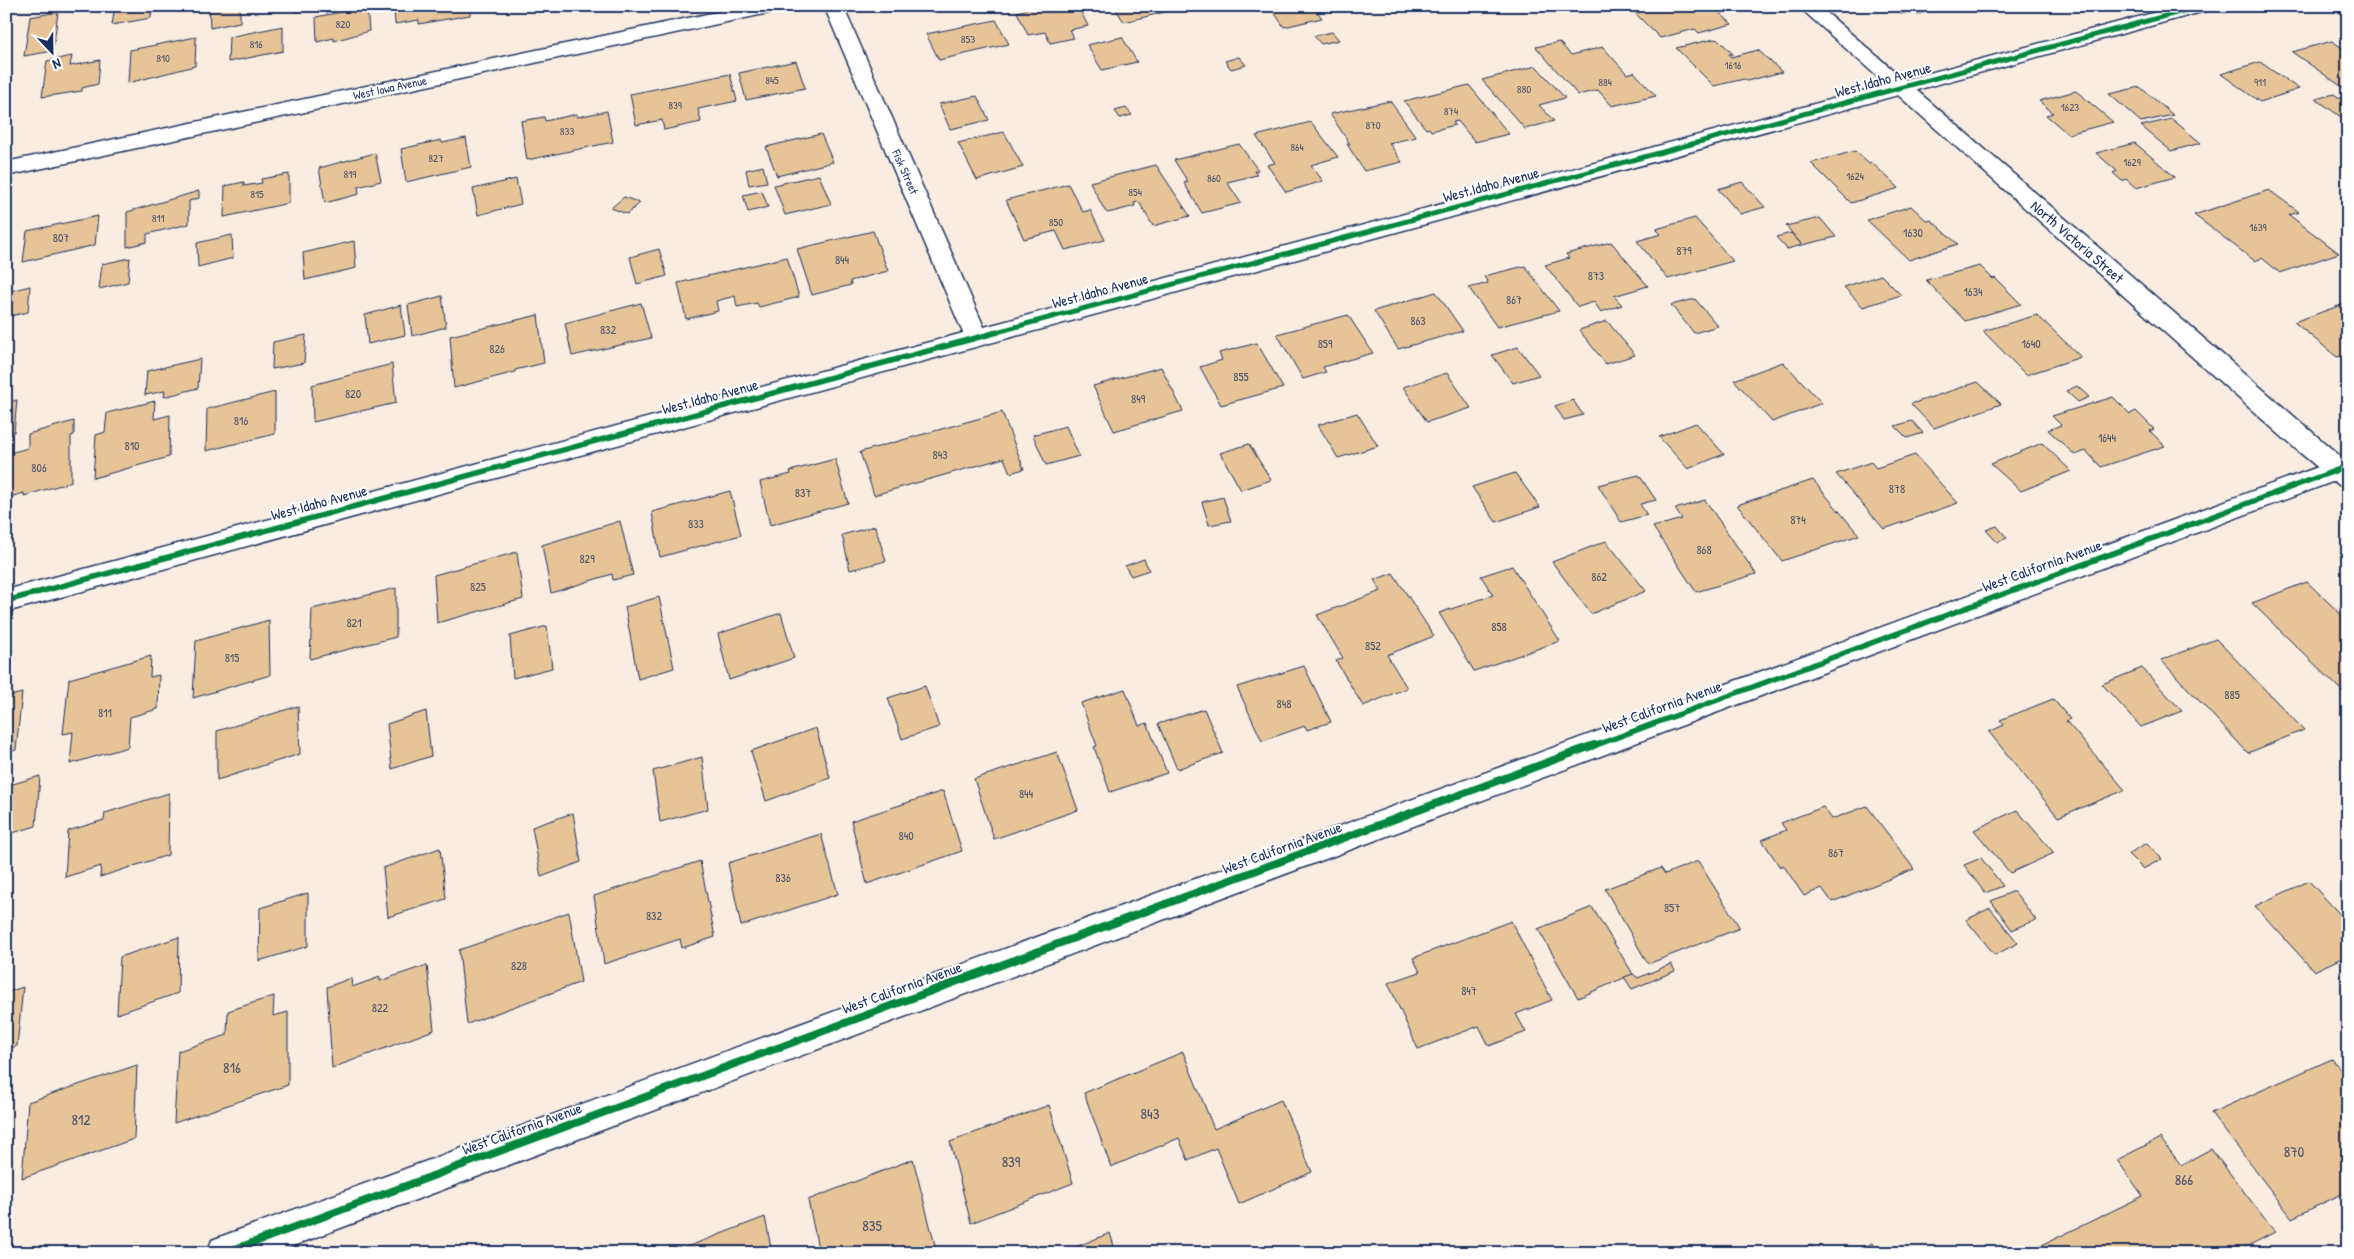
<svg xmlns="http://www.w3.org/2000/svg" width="2354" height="1259" font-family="'Patrick Hand',sans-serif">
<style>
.building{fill:#e7c498;stroke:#1b2f5e}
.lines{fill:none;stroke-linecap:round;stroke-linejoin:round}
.street-casing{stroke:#1b2f5e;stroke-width:3}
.secondary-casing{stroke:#1b2f5e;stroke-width:3}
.street{fill:#fff;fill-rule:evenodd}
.secondary{fill:#fff;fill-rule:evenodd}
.cycleway-far2-casing{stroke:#fff;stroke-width:8}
.cycleway-far1-casing{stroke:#fff;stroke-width:9}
.cycleway-casing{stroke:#fff;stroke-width:11}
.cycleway-far2{stroke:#00873e;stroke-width:5}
.cycleway-far1{stroke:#00873e;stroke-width:5.5}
.cycleway{stroke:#00873e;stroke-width:8}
.labels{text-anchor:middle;stroke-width:4;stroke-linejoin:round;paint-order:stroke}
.far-number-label{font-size:11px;fill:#4e546c}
.far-street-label{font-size:12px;fill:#1b2f5e;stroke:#fff}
.number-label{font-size:12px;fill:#4e546c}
.street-label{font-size:15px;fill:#1b2f5e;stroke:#fff}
.near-number-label{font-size:15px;fill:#4e546c}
</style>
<rect width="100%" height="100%" fill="#f8ede0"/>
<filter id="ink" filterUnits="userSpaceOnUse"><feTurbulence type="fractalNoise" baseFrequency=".02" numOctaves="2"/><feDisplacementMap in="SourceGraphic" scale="10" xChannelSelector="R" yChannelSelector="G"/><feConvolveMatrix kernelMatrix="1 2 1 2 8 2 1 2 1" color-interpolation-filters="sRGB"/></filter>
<g filter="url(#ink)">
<!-- building -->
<g class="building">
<path d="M115,6H152L151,18L112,25Z"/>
<path d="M209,6H240V22L210,28Z"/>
<path d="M295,6H320V7L295,12Z"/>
<path d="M394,6H470V15L419,24V20L395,24Z"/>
<path d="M1078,6L1088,26L1069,30L1074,38L1050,43L1045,32L1028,35L1017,12L1038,6Z"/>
<path d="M1114,6H1175L1177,9L1124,22Z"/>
<path d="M1270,6H1313L1322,18L1284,27Z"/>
<path d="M1628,6H1687L1685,7L1689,10L1712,6L1732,24L1699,33L1695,29L1660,38Z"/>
<path d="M1893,6H1931L1935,10L1918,14L1915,11L1901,14Z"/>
<path d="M367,7L369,31L334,41V38L317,42L316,17Z"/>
<path d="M58,12L53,51L24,56L30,17Z"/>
<path d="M996,20L1009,44L939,60L926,34Z"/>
<path d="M283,26V51L228,62L229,37Z"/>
<path d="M1332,32L1339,40L1321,44L1314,36Z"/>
<path d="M196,37L195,66L128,83L130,50Z"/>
<path d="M1122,37L1137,62L1102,70L1087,45Z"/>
<path d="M1714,39L1719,40L1733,54H1729L1731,57L1758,50L1782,72L1747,81L1744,79L1714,86L1676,48Z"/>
<path d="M2332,41L2348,52V91L2292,52Z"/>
<path d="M1559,42L1571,55L1603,47L1627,74L1634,72L1656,96L1612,106L1598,90L1578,95L1536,47Z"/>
<path d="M72,56L70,66L100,60L98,84L82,88V91L42,97L47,61Z"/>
<path d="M1239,57L1246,65L1231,69L1225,61Z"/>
<path d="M796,61L805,88L746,100L739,73Z"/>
<path d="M2260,62L2299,89L2260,102L2221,74Z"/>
<path d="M1536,66L1565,98L1539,105L1554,121L1525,129L1482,80Z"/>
<path d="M730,74L737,101L698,109L701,122L664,130L662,120L636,125L630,94Z"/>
<path d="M1469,85L1509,134L1475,142L1458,121L1453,122L1455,125L1431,131L1429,128L1426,129L1404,101Z"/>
<path d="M2140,87L2173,115L2141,122L2109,94Z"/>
<path d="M2076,91L2113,122L2068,134L2046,115L2053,113L2039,101Z"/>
<path d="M2334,94L2348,104V122L2316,99Z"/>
<path d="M977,96L989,120L950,129L939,104Z"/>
<path d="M1390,101L1416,137L1389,143L1402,162L1364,171L1347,144H1350L1330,114Z"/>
<path d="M1126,108L1132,115L1120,118L1115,111Z"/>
<path d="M607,111L613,142L527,160L521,121L544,117L545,121L577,114V117Z"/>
<path d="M2172,119L2201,143L2171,151L2141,126Z"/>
<path d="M1311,122L1338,157L1311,165L1323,181L1286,192L1267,165L1275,163L1256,136Z"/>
<path d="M1004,132L1023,167L977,180L958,143Z"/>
<path d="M821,134L833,162L777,176L766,147Z"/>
<path d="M466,138L471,167L406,182L401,149L441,140L442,143Z"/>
<path d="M2135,143L2175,177L2136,188L2126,179L2122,181L2113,173L2117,171L2096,153Z"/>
<path d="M1239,144L1258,170L1254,171L1257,175L1227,182L1241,203L1202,213L1184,183L1188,182L1174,160Z"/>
<path d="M1855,151L1869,164L1872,163L1899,188L1851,203L1811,163Z"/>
<path d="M375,153L381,181L358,187L359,194L325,203L319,168Z"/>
<path d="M1156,165L1190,216L1153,226L1139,202L1134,203L1135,206L1108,213L1105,211L1090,182Z"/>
<path d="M763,166L767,182L749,185L746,170Z"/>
<path d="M289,174V203L224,217L225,186L244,182V186L262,183L261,179Z"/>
<path d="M819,175L831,204L785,215L774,185Z"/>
<path d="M516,179L521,204L478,215L473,189Z"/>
<path d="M1742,182L1765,207L1740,214L1718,189Z"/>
<path d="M1068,184L1083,212L1090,210L1105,240L1065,250L1056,231L1024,239L1006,200Z"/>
<path d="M2269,190L2299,212L2289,215L2339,253L2280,273L2262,258L2255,261L2194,215Z"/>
<path d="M199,191V198L189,201V224L147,234V242L127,247V212Z"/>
<path d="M762,191L768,207L748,212L743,195Z"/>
<path d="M624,197L640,203L627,214L611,208Z"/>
<path d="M1911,206L1927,221L1931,220L1958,244L1909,260L1867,220Z"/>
<path d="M98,216L95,245L23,262L27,231Z"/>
<path d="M1695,218L1733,261L1668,279L1637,241L1661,234L1656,229Z"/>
<path d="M1820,218L1836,237L1802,245L1786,226Z"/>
<path d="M873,231L888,271L850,281L851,285L812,295L797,249Z"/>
<path d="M1791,233L1802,245L1787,249L1776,237Z"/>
<path d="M232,235L233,258L198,267L197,243Z"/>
<path d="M354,241L356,268L305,280L303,253Z"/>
<path d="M1611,242L1648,286L1614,296L1622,305L1601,312L1594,302L1578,307L1545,265L1569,258L1566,254Z"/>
<path d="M659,249L667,276L637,284L630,257Z"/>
<path d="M787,257L799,297L759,307L757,303L737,307L735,296L716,301L718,311L686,319L678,283Z"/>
<path d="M130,258L128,282L99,289L102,264Z"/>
<path d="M1525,266L1559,311L1497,327L1469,288L1488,283L1484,276Z"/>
<path d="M1980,266L1993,279L1995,278L2021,304L1965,321L1926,280Z"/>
<path d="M1881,275L1901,295L1863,307L1844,287Z"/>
<path d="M30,286L28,312L6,317V292Z"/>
<path d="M1436,292L1463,331L1398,349L1374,311Z"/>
<path d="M442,296L446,327L412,336L408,305Z"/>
<path d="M1695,299L1718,326L1694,333L1671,305Z"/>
<path d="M641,303L651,338L572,356L565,323Z"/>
<path d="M2344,304L2348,307V355L2337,357L2294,322Z"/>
<path d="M401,305L405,335L368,344L365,315Z"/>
<path d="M538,315L544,363L515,370V372L454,388L450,336Z"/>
<path d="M1348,315L1373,353L1323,367L1326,372L1303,379L1277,334Z"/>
<path d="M2037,315L2081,357L2026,375L1983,331Z"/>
<path d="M1607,321L1635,355L1606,364L1579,330Z"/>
<path d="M306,335L304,363L272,369L273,342Z"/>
<path d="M1257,343L1283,388L1221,405L1200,367L1222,360L1219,353Z"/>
<path d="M1518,347L1539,375L1513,383L1492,355Z"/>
<path d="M200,359L198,388L164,397L165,391L145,395L147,371Z"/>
<path d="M1783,362L1822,403L1772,422L1734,380Z"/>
<path d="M392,364L396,403L313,422L312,385Z"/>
<path d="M1161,367L1183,411L1114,431L1093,386Z"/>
<path d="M1447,373L1471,408L1427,422L1403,387Z"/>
<path d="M1978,382L2001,404L1934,428L1911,404Z"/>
<path d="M2077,386L2089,397L2078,402L2066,391Z"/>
<path d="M275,392V434L206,451L207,409Z"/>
<path d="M2113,397L2130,414L2136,411L2154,429L2150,431L2165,446L2101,467L2086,451L2075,455L2048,430L2061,425L2052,416Z"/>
<path d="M17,400L14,432L6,433V403Z"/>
<path d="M1573,400L1583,415L1564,420L1555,406Z"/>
<path d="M155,401L154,419L170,415L169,457L93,478L96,435L105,432L107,413Z"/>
<path d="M1002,412L1024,469L1010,473L1004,458L874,495L860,452Z"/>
<path d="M1357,413L1378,446L1338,458L1318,425Z"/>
<path d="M74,421V435L71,436V482L24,496V493L6,498V454L28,448V434Z"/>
<path d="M1912,421L1923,433L1907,438L1895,426Z"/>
<path d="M1696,423L1724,454L1688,469L1659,437Z"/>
<path d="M1066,426L1079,456L1046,465L1033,435Z"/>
<path d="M2042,443L2071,471L2021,491L1991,464Z"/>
<path d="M1249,444L1271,480L1241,490L1220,453Z"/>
<path d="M1915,455L1958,503L1884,529L1836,474L1871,462L1876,468Z"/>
<path d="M835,459L848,503L770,525L760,482L791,474L790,471Z"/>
<path d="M1515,473L1540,507L1496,522L1472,487Z"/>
<path d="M1639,475L1656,500L1640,504L1647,515L1621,522L1598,485Z"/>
<path d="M1813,480L1859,535L1782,561L1737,505Z"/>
<path d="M730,491L741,535L660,557L652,512Z"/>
<path d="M1223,497L1231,521L1209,525L1202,502Z"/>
<path d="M1705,500L1756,574L1696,592L1653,527L1682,519L1675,509Z"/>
<path d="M620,521L633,575L613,580L612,574L551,593L542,545Z"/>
<path d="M875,526L886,561L850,570L842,535Z"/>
<path d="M1997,526L2007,538L1997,542L1986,530Z"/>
<path d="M1606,541L1646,591L1591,614L1552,562Z"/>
<path d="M517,552L523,599L437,623L434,575Z"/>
<path d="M1144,559L1149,570L1131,576L1125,566Z"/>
<path d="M1512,566L1560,641L1474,671L1439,613L1493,595L1481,576Z"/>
<path d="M1393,573L1434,636L1387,655L1407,688L1363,706L1336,661L1343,658L1317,615L1381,591L1374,580Z"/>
<path d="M2307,582L2348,621V689L2342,691L2252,603Z"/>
<path d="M396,588V637L310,659L312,609Z"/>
<path d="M659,597L674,668L638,679L625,607Z"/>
<path d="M781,613L794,658L729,680L718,634Z"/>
<path d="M269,620L270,675L193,698L196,641Z"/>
<path d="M547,626L552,668L513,678L510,636Z"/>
<path d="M2216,639L2304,730L2248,753L2161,660Z"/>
<path d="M151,656L150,677L159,675L158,709L130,717L128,747L70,764L73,732L63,734L69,679Z"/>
<path d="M1304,666L1331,722L1307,730L1305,726L1262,741L1237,687Z"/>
<path d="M2142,668L2182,711L2141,727L2102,684Z"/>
<path d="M925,686L939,727L902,739L888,698Z"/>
<path d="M1125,689L1139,726L1147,723L1167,773L1110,792L1094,747L1097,746L1081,703Z"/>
<path d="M22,693L16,750L6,752V697Z"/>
<path d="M2053,699L2070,719L2066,721L2125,790L2058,817L1989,732L2004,725L2000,720Z"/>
<path d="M298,706L300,754L217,780V731Z"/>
<path d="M1204,709L1223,753L1177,769L1158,724Z"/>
<path d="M426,711L431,756L392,769L387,724Z"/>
<path d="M816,728L830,778L766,801L751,751Z"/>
<path d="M1057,752L1078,810L994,839L974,779Z"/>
<path d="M702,757L708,809L660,822L653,771Z"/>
<path d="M40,776L36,826L6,835V786Z"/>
<path d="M943,791L962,851L867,884L851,821Z"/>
<path d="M169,793L168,855L100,877L101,866L65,877L68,831L104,820L105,813Z"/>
<path d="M1867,806L1914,869L1832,902L1822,888L1804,896L1783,865L1780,867L1762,840L1786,830L1781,823L1823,807L1832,819Z"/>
<path d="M2017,810L2054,853L2010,873L1974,830Z"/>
<path d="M573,813L581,862L541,877L532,827Z"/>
<path d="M821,834L838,894L741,926L728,863Z"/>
<path d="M2147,843L2162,859L2143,869L2128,854Z"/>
<path d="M440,848L446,899L388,917L383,868Z"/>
<path d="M1981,858L2003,886L1985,893L1964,865Z"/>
<path d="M700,861L715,937L682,948L680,939L604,964L594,896Z"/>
<path d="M1698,861L1740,928L1648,964L1605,889L1661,868L1665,874Z"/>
<path d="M2309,881L2348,923V955L2314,971L2255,906Z"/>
<path d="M2014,891L2036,920L2012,930L1991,901Z"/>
<path d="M308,893V946L259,961L260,908Z"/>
<path d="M1592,907L1633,974L1578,998L1538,929Z"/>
<path d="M1990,908L2018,943L1995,955L1966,920Z"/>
<path d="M569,912L581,982L467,1024L459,950Z"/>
<path d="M1511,921L1552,1000L1516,1014L1526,1032L1489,1046L1479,1026L1418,1049L1388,983L1420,972L1413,958Z"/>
<path d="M179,937L178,993L117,1014L120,957Z"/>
<path d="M1671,964L1675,971L1632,989L1624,977L1633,974L1638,978Z"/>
<path d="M427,965L434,1030L332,1068L327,987L351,978L352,987L380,977V981Z"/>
<path d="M23,987L17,1046L6,1050V993Z"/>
<path d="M274,996L273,1016L288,1012V1085L174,1123L178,1051L227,1035L228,1011Z"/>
<path d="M1183,1052L1214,1129L1281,1100L1312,1172L1239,1204L1216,1148L1188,1160L1179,1138L1111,1167L1084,1093Z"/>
<path d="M2332,1059L2348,1078V1191L2292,1218L2211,1113Z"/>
<path d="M137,1065L134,1139L22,1178L28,1102Z"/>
<path d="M1049,1105L1073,1183L971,1223L950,1142Z"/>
<path d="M2160,1138L2181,1165L2211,1149L2275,1232L2234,1253H2044L2040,1246L2143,1196L2117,1160Z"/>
<path d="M913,1159L937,1253H819L808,1200Z"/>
<path d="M765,1217L772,1253H671Z"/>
<path d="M1110,1233L1116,1253H1066V1251Z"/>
<path d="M1872,1243L1878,1253H1854Z"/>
<path d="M1811,1245L1816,1253H1795Z"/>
</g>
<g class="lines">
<!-- street casing -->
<g class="street-casing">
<g id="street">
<path d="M745,6H782L780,10L773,12L6,176V162Z"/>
<path d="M824,6H843L984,327L2179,6H2211L2209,10L6,612V590L963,333Z"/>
<path d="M2348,456V476L274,1253H207L212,1240L225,1235Z"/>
</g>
</g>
<!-- secondary casing -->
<g class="secondary-casing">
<path id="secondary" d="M1798,6H1819L2348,463V488L2339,485L2298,451Z"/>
</g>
<!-- street -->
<use href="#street" class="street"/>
<!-- secondary -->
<use href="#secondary" class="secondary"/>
<!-- cycleway-far2 casing -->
<g class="cycleway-far2-casing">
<path id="cycleway-far2" d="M993,333L2202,6"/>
</g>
<!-- cycleway-far1 casing -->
<g class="cycleway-far1-casing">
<g id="cycleway-far1">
<path d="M6,601L998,332"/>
<path d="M1591,747L2348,466"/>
</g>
</g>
<!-- cycleway casing -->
<g class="cycleway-casing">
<path id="cycleway" d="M225,1253L1594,745"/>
</g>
<!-- cycleway-far2 -->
<use href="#cycleway-far2" class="cycleway-far2"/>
<!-- cycleway-far1 -->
<use href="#cycleway-far1" class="cycleway-far1"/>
<!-- cycleway -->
<use href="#cycleway" class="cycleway"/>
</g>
</g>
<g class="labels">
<!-- far-number labels -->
<g class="far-number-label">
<text x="343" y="28">820</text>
<text x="968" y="43">853</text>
<text x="256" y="48">816</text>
<text x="163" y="62">810</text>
<text x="1733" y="69">1616</text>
<text x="772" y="84">845</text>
<text x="1605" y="86">884</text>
<text x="2260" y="86">911</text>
<text x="1524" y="93">880</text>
<text x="675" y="109">839</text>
<text x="2070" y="111">1623</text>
<text x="1451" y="115">874</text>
<text x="1373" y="129">870</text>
<text x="567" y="135">833</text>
<text x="1297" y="151">864</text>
<text x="436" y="162">827</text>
<text x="2132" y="166">1629</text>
<text x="350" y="178">819</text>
<text x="1855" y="180">1624</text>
<text x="1214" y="182">860</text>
<text x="1135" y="196">854</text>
<text x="257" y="198">815</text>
<text x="158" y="222">811</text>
<text x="1056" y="226">850</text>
<text x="2258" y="231">1639</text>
</g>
<!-- far-street labels -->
<g class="far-street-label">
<text transform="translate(390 88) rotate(-12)" y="4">West Iowa Avenue</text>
<text transform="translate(905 172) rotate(66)" y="4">Fisk Street</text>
</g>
<!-- number labels -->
<g class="number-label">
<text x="1913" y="237">1630</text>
<text x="61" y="242">807</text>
<text x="1684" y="255">879</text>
<text x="842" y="264">844</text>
<text x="1596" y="280">873</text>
<text x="1973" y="296">1634</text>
<text x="1514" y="304">867</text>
<text x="1418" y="325">863</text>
<text x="608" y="334">832</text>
<text x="1325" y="348">859</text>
<text x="2031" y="348">1640</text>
<text x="497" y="353">826</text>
<text x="1241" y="381">855</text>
<text x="353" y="398">820</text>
<text x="1138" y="403">849</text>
<text x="241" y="425">816</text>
<text x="2107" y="442">1644</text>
<text x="132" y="450">810</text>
<text x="940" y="459">843</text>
<text x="39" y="472">806</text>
<text x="1897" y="493">878</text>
<text x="803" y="497">837</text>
<text x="1798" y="524">874</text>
<text x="696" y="528">833</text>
<text x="1704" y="554">868</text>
<text x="587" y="563">829</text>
<text x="1599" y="581">862</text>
<text x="478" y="591">825</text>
<text x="354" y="627">821</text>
<text x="1499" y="631">858</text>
<text x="1373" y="650">852</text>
<text x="232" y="662">815</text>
<text x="2232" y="699">885</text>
<text x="1284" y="708">848</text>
<text x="105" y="717">811</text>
<text x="1026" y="798">844</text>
<text x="906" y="840">840</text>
<text x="1836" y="857">867</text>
<text x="783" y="882">836</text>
<text x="1672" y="912">857</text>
<text x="654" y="920">832</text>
<text x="519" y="970">828</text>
<text x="1469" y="995">847</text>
<text x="380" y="1012">822</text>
</g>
<!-- street labels -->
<g class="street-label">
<text transform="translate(1883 80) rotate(-15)" y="5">West Idaho Avenue</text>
<text transform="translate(1491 185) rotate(-15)" y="5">West Idaho Avenue</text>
<text transform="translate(2077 242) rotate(41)" y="5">North Victoria Street</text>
<text transform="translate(1100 291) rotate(-15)" y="5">West Idaho Avenue</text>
<text transform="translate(710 397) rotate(-15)" y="5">West Idaho Avenue</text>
<text transform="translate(319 503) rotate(-15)" y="5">West Idaho Avenue</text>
<text transform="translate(2042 566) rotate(-20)" y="5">West California Avenue</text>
<text transform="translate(1662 707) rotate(-20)" y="5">West California Avenue</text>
<text transform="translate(1282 848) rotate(-20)" y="5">West California Avenue</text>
<text transform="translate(902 988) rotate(-20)" y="5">West California Avenue</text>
<text transform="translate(522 1129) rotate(-20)" y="5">West California Avenue</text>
</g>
<!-- near-number labels -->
<g class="near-number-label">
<text x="232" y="1073">816</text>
<text x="1150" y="1119">843</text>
<text x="81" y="1125">812</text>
<text x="2294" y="1157">870</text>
<text x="1011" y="1167">839</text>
<text x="2184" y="1185">866</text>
<text x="872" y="1231">835</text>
</g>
</g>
<!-- margin -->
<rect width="2354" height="1259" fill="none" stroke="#fff" stroke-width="25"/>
<rect x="12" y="12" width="2329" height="1234" fill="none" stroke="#1b2f5e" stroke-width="2" filter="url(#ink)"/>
<!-- north arrow -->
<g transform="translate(52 52) rotate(158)" stroke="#ffffff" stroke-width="4" paint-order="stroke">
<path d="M0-4L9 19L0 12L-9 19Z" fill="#1b2f5e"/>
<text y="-8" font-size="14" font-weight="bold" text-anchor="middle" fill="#1b2f5e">N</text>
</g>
</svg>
